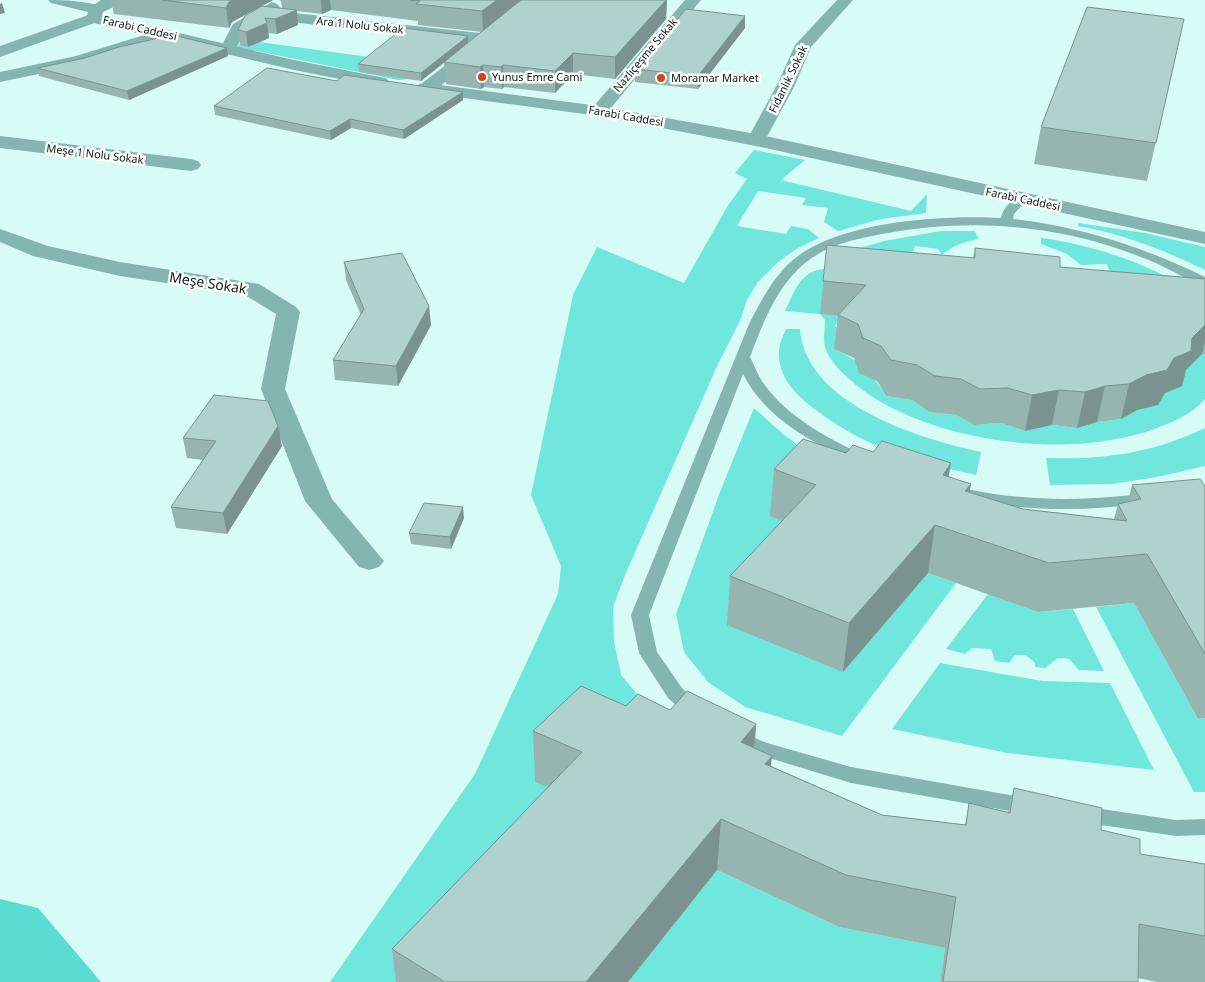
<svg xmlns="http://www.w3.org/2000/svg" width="1205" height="982" font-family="'Noto Sans',sans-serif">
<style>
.green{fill:#70e7dd}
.forest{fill:#59dcd2}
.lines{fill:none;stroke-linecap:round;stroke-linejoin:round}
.service{fill:#85b5b1;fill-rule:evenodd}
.minor{fill:#85b5b1;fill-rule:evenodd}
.tertiary{fill:#85b5b1;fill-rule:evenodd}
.wall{fill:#96b5b1}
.shaded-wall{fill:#7a9390}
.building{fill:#afd2ce;stroke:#7a9390}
.poi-dot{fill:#ce4712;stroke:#fff;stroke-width:2}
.labels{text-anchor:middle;stroke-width:5;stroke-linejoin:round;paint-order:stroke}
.far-street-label{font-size:11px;fill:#0b1917;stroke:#fff}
.far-poi-label{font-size:11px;fill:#0b1917;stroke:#fff;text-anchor:start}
.street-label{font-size:14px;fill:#0b1917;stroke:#fff}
</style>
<rect width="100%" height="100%" fill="#d7fbf7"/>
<!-- green -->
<g class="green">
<path d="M244,40L435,66L421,78L398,80L237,47Z"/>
<path d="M754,150L805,160L781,180L911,211L927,194L926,213L881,219L838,231L824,222L828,208L802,205L806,198L758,191L737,226L786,234L791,226L808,229L819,238L796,249L777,263L758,282L747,300L740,321L718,364L625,575L613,607L614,641L621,675L649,708L583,802L416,982H330L475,774L558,594L561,566L531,495L573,295L597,247L684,283L727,207L747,179L735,173Z"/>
<path d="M1078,223L1145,233L1205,247V270C1164,250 1123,234 1078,226Z"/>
<path d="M941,231H975L978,239C964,242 953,245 942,255L938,249L915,246L911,256L853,250L884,241Z"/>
<path d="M1041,238C1087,244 1135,259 1176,282L1110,274L1107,264L1081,265L1067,254L1041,244Z"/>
<path d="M823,269L960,283L820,314L842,316L835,326L846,336L835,349C858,360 872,373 886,396L912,400L929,412L956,415L974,425L1001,423L1025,431L1052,425L1077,428L1097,422L1121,419L1187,352L1205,354V399C1192,414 1175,421 1157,428C1071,461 928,443 856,385C845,375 829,362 825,347C823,339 825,328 825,320L820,314L785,311C794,293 800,271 823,269Z"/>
<path d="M786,329H800C805,404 920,439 981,452L976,475C915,462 861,446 812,407C796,395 781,379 779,358C778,347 782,338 786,329Z"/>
<path d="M754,408L783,434L808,452L811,532L843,672L928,573L956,583L842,736L745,707L708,682L684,652L676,614L720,492Z"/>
<path d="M1205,428V466L1157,477L1112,484L1050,485L1046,458C1104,460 1153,453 1205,428Z"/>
<path d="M988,594L1038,612L1073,609L1104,671L1079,670L1069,659L1058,658L1045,668L1035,667V663L1026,655H1015L1009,663L995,661L991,649L972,648L965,654L946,649Z"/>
<path d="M1134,603L1198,719L1205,718V792H1194L1096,607Z"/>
<path d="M940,663L1043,681L1110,683L1154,770L1007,753L892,729Z"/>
<path d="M717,870L839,927L945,948L940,982H628Z"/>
</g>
<!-- forest -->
<path class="forest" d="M0,899L38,908L101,982H0Z"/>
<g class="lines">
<!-- service -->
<g class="service">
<path d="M1022,195L1028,199L1014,214L1013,219C1081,227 1144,247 1205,277V286C1191,282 1177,273 1164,267C1150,260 1136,255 1122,250C1044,223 962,219 882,234C855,239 827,245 805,263C776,287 763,323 750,357C755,366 758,376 764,384C790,420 832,440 871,459L873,462L871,465H859C816,444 766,420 743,374L649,615L657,652L682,688L706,712L703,717L696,719L689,717L668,698L639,653L631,615L749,324C762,299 775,273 798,256C845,221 944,215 1001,218C1002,209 1013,198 1022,195Z"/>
<path d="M967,489C1028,502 1088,501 1149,493L1155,495L1157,498L1155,501L1149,503C1086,511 1023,513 961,497L959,494L961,491Z"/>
<path d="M736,730L767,743L851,767L1032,799L1039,801L1042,807L1039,813L1032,815L851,783L753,753L729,742L726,737L729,732Z"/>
<path d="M1081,806L1176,820L1205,819V835L1176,836L1081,822L1074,820L1070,814L1074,808Z"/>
</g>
<!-- minor -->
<g class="minor">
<path d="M101,0H121C115,8 100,15 91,12L88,9Z"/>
<path d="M685,0H701L605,115L599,116L593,115L590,111L593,107Z"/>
<path d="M837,0H853L811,47L795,85L763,144L756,146L749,144L747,140L777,85L795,45Z"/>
<path d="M272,2L277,4L280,7L276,11L489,34L495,36L497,39L495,42L489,44L263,19L246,30L234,52H222L220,49L233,24Z"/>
<path d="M94,13L100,15L102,18L100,21L0,57V46Z"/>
<path d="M164,29L170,31L172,34L170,37L86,64L0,82V72L76,56Z"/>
<path d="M474,46L480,48L482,51L480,54L433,92L427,93L421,92L418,88L421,84L468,48Z"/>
<path d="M0,136L191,159L198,161L201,165L198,169L191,171L0,148Z"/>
<path d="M0,229L48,246L120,262L259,284L296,307L300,312L285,389L332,499L379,555L384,561L379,567L369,570L359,567L305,501L261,389L276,314L245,295L120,276L33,256L0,242Z"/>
</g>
<!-- tertiary -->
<g class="tertiary">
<path d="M48,0C67,0 83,1 101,6L104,9L102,15L294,60L380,77L386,78L389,82L386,86L380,87L294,70L94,23L88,21L86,18L88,12L51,3Z"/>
<path d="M425,83L599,106L756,134L1205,232V244L756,146L599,116L419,92L416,88L419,84Z"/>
</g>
</g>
<!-- wall -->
<g class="wall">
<path d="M111,0H273L232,22L229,28L114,14Z"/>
<path d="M279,0H667L666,19L615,79L573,74L555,93L504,87L502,89L484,87L481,89L446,84L444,63L421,81L359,72L358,64L468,36V43L482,32L418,25V21L331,10L322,14L297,11L298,25L277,34L268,33L269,38L248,47L240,45L238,30L282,8L281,1Z"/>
<path d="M745,16V28L698,89L635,82V69Z"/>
<path d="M1184,19L1147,181L1034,164L1041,127Z"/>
<path d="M227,48L228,56L129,100L39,76L37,68Z"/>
<path d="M337,81L463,92V100L404,139L351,128L331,140L215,115L214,106Z"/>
<path d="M827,245L973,258L975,248L1060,267L1205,279V354H1202L1186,370L1182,386L1165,393L1158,405L1137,410L1121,419L1097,422L1077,428L1052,425L1025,431L1001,423L974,425L956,415L929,412L912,400L886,396L877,381L859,373L854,358L834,349L838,316L820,314Z"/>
<path d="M344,262L431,325L398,386L335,380L333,360L361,315L346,280Z"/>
<path d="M183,438L282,446L227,534L176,528L171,507L203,460L187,458Z"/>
<path d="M873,452L971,484L969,492L1023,509L1114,519L1118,504L1128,502L1132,485L1205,486V718L1198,719L1134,603L1038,612L928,573L843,672L727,625L730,576L782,521L770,516L774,469L846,453Z"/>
<path d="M464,518L451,549L411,544L409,533Z"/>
<path d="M626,706L670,710L756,724L755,748L771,766L882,815L965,825L969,803L1008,812L1014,788L1101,830L1140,854L1205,864V982H1157L1138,978V982H940L945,948L839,927L717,870L628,982H396L392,949L548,787L535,782L533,731Z"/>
</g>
<!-- shaded-wall -->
<g class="shaded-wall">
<path d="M233,0H273L232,22L229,28L226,8L229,2Z"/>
<path d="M321,0H330L331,10L322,14Z"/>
<path d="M497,0H523L483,32L482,11Z"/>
<path d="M666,0H667L666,19L615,79V57Z"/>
<path d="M2,3L5,13L0,14V4Z"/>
<path d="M297,10L298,25L277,34L275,19Z"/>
<path d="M745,16V28L698,89V76Z"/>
<path d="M267,23L269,38L248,47L246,32Z"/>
<path d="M468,36V43L421,81V73Z"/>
<path d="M227,48L228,56L129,100L127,91Z"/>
<path d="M573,53V74L555,93V71Z"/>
<path d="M483,65L484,87L481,89L480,67Z"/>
<path d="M503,65L504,87L502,89L501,67Z"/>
<path d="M463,92V100L404,139L403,130Z"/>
<path d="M350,119L351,128L331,140L330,131Z"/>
<path d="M429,306L431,325L398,386L396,366Z"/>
<path d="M1205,325V341L1202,354L1186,370L1182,386L1165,393L1158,405L1137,410L1121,419L1129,384L1174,358L1192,338Z"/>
<path d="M1105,386L1097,422L1077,428L1085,392Z"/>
<path d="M1059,390L1052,425L1025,431L1032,395Z"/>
<path d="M278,426L282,446L227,534L223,513Z"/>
<path d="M951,463L943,510V475Z"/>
<path d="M971,484L962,532L965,491Z"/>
<path d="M463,507L464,518L451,549L450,537Z"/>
<path d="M935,525L928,573L843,672L849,623Z"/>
<path d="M756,724L752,775L741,742Z"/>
<path d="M772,756L767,807L765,764Z"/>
<path d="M721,819L717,870L628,982H586Z"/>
</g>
<!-- building -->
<g class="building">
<path d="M162,0H233L229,2L226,8Z"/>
<path d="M410,0H497L482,11L416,4L420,1Z"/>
<path d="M521,0H666L615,57L573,53L555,71L503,65L501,67L483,65L480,67L444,62Z"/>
<path d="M262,6L297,10L275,19L265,18L267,23L246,32L238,30L245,16Z"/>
<path d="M1087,7L1184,19L1156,143L1041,127Z"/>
<path d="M686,9L745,16L698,76L635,69Z"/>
<path d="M403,28L468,36L421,73L358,64Z"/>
<path d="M172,35L227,48L127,91L37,68L85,58L119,47Z"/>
<path d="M267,68L337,81L344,75L463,92L403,130L350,119L330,131L214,106Z"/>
<path d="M827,245L975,258V248L1060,257V267L1205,279V325L1192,338L1191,351L1174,358L1167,370L1146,375L1129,384L1105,386L1085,392L1059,390L1032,395L1008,388L980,389L961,379L935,376L917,365L891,360L881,346L863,338L858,324L838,315L866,285L823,281Z"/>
<path d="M402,253L429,306L396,366L333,360L364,309L344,262Z"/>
<path d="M214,395L268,401L278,426L223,513L171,507L216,441L183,438Z"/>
<path d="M803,439L846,453L853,445L873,452L882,441L951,463L943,475L971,484L965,491L1023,509L1127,521L1118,504L1141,499L1132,485L1200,479L1205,486V654L1147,554L1049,563L935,525L849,623L730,576L816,485L774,469Z"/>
<path d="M424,503L463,507L450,537L409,533Z"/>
<path d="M581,686L626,706L638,694L670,710L687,691L756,724L741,742L772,756L765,764L882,815L966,825L969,803L1010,813L1014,788L1102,808L1101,830L1140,839V854L1205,864V936L1139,924L1138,982H943L956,897L846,875L721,819L586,982H445L392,949L582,752L533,731Z"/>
</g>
<!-- markers -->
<g class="poi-dot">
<circle cx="482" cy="77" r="5"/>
<circle cx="661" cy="78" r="5"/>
</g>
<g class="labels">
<!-- far-street labels -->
<g class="far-street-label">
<text transform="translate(360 25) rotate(6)" y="4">Ara 1 Nolu Sokak</text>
<text transform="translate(140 28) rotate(13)" y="4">Farabi Caddesi</text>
<text transform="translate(645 55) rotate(-50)" y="4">Nazlıçeşme Sokak</text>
<text transform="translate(788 79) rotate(-64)" y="4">Fidanlık Sokak</text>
<text transform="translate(626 116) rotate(10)" y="4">Farabi Caddesi</text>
<text transform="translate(95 154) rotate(7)" y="4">Meşe 1 Nolu Sokak</text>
<text transform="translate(1023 199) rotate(12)" y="4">Farabi Caddesi</text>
</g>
<!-- far-poi labels -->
<g class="far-poi-label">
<text x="492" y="81">Yunus Emre Cami</text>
<text x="671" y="82">Moramar Market</text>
</g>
<!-- street labels -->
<g class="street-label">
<text transform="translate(208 283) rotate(9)" y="5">Meşe Sokak</text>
</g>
</g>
</svg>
